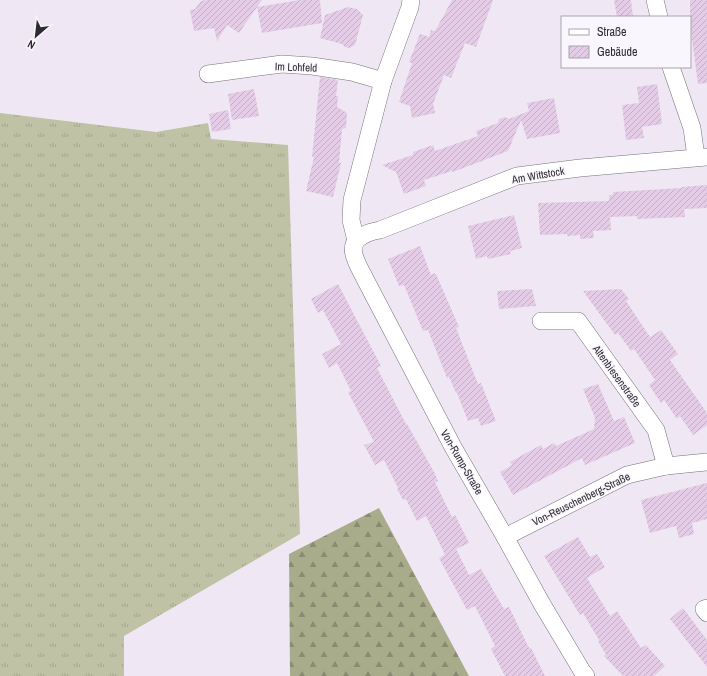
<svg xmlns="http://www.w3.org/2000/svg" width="707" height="676" font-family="'Archivo Narrow',sans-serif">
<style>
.grass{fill:url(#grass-tufts)}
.forest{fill:url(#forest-firs)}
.building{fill:url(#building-hatch)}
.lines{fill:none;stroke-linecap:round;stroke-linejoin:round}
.street-casing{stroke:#76707a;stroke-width:18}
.street{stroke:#fff;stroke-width:17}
.labels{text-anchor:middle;stroke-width:3;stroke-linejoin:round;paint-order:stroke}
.street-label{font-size:11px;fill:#2d2b2f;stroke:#faf6fe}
</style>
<defs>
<pattern id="grass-tufts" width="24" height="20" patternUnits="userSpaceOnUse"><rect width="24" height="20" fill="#bfc2a5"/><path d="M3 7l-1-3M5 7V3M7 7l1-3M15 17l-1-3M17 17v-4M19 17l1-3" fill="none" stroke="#a4a78e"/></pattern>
<pattern id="forest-firs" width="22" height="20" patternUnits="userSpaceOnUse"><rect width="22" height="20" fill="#a9ac8b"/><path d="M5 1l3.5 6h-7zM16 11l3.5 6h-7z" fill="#8a8c72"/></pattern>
<pattern id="building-hatch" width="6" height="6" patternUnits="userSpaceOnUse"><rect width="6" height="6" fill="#e4cbe6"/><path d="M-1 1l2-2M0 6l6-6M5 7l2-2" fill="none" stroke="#c4aec6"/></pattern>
</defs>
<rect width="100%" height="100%" fill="#efe8f4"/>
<!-- grass -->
<path class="grass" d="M0,113L156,132L208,123L211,139L288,145L300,534L124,636V676H0Z"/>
<!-- forest -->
<path class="forest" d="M379,508L469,676H290L289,554Z"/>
<!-- building -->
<g class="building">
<path d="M206,0H262L239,33L227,25L217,41L214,28L194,31L190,10L195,9L201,1Z"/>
<path d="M300,0H320L322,23L262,33L257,7Z"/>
<path d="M452,0H493L476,47L465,43L451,78L444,75L433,104L435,113L412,118L410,106L399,102L412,63L409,62L420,34L429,37L431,30L435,31Z"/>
<path d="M614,0H631L633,17H617Z"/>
<path d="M690,0H707V83L698,84L690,24Z"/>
<path d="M348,7L357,9L363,15L355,45L350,48L345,47L342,44L320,38L325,15Z"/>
<path d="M320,77L338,80L336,96H338L337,107L347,113L346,128L342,129L339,163H341L333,197L306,191L314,157H312Z"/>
<path d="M657,84L662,124L642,127L644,138L626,140L622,105L639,103L637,87Z"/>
<path d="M254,89L259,116L232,120L228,94Z"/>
<path d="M554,98L560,133L527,139L521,120L508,151L453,172L452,171L424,180L426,186L404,194L396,172L382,165L413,155V152L433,145L435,151L478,136L476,131L498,123L499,119L505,117L509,119L529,111L527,103Z"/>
<path d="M228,110L231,129L212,132L209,114Z"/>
<path d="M707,185V208L684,209L685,217L637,219V216L610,217L611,230L593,231L594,238L580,239V235L567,236V234L540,235L538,203L609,201V195H613V192L682,188V187Z"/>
<path d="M514,215L522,248L510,251L511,254L488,259L487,256L476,259L468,226Z"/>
<path d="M420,246L431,275L435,273V274H436L459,327L456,328L478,384L481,383L496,421L481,426L478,418L468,421L457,393H456L449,377L447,378L428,330L423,331L404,285L399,286L388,259Z"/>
<path d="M338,284L381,366L377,368L406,424H407L434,472L438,481L435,482L452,517L455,515L469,543L456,549L469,575L481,569L504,609L509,607L529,648H531L545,676H505L491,649L495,646L475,606L467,610L439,558L446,554L445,555L426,516L417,521L406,499L403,500L397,489L398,488L384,460L375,465L364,445L374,442L348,392L351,391L337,363L329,368L322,354L341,344L323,310L318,313L311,299Z"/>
<path d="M532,289L536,306L499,309L497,291Z"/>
<path d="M621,289L629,299L626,301L650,337L661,330L678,354L670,360L707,413V425L693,435L680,416L677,419L664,400L661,403L649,385L655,380L634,349L631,351L618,333L615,335L583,291Z"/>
<path d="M598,384L614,421L624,417L635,443L585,465L582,458L513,495L500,472L512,465L510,462L541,445L543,449L554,443L556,446L594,429L595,418L583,389Z"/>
<path d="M707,483V519L692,523L694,534L679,538L676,526L650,533L641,500Z"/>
<path d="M578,537L590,557L597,554L605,567L587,578L610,616L617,611L641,648L646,645L665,666L654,676H623L604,656L606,655L598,641L599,640L583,613L580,615L544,556Z"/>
<path d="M683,608L707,640V667L670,619Z"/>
</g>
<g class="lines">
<!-- street casing -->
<g class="street-casing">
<g id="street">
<path d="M655,0L659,17"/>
<path d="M671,67L692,128L696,157"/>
<path d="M208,74L282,64L312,66L352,72L383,81"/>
<path d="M356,241L351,220L352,200L383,81L410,7L411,0"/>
<path d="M541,321H578L656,430L666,466"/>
<path d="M505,537L627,475L666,466L707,462"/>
<path d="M707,608L704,609L707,613"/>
<path d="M586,676L582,671L542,604L505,537L453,447L364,277C357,263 344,244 364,235C369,232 375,231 380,230L517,176L580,168L707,157"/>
</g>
</g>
<!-- street -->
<use href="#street" class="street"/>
</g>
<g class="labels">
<!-- street labels -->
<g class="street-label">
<text transform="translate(296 67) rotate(2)" y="4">Im Lohfeld</text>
<text transform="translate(538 175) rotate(-10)" y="4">Am Wittstock</text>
<text transform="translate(617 376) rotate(54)" y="4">Altenbiesenstraße</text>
<text transform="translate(462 462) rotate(60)" y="4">Von-Rump-Straße</text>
<text transform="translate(581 499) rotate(-26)" y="4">Von-Reuschenberg-Straße</text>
</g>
</g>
<!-- legend -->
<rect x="561" y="16" width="130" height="52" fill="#faf6fe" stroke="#a8a5ab"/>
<rect x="569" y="29" width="20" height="6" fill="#ffffff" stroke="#a8a5ab"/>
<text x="597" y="36" font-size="12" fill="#2d2b2f">Straße</text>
<rect x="569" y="46" width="20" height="12" fill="url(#building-hatch)" stroke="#a8a5ab"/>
<text x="597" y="56" font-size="12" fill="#2d2b2f">Gebäude</text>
<!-- north arrow -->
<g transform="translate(36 36) rotate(208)" stroke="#faf6fe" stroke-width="3" paint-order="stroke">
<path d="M0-3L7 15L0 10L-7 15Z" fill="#2d2b2f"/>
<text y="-6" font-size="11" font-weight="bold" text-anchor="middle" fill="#2d2b2f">N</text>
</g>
</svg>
